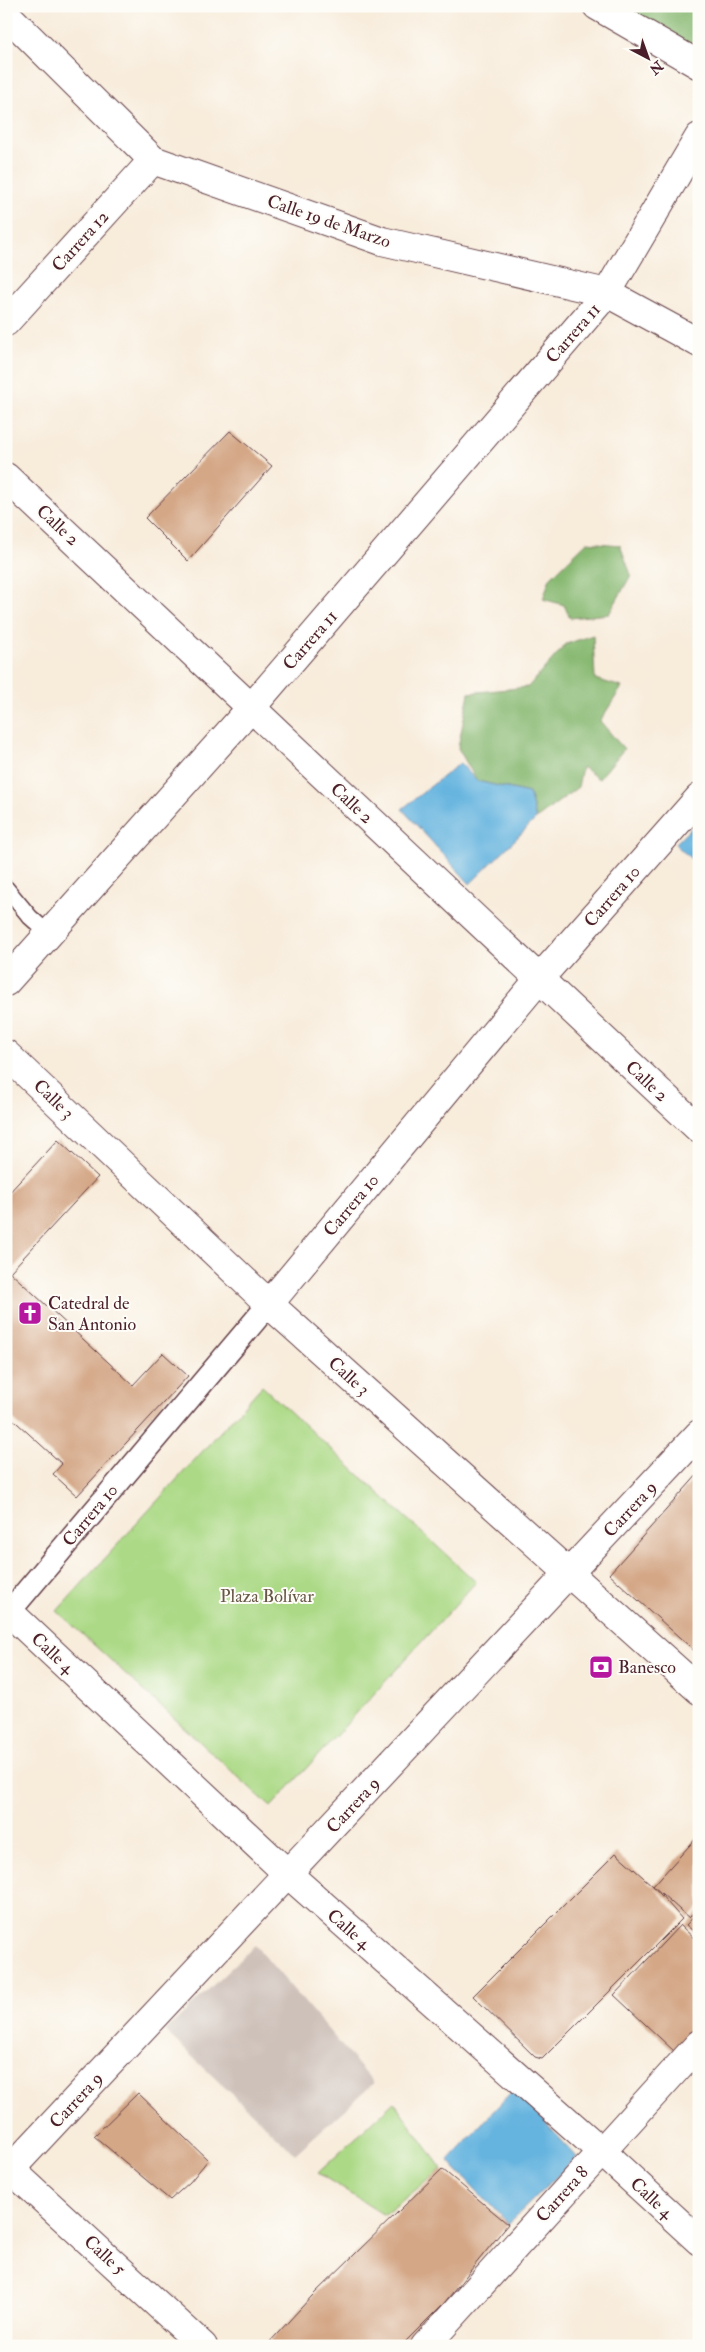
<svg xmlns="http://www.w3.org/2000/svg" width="705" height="2352" font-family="'IM FELL Double Pica',serif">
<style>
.industrial{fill:#cec1ba}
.green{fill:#abd985;stroke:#7a7c58}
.forest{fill:#88b972;stroke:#696c4e}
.water{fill:#65b4df;stroke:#586a85}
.building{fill:#d4a787}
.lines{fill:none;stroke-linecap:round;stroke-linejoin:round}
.service-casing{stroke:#643e45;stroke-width:18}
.pedestrian-casing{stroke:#643e45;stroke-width:25}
.minor-casing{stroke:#643e45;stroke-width:30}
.tertiary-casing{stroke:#643e45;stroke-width:30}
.service{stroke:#fff;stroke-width:15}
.pedestrian{stroke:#fff;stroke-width:22}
.minor{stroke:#fff;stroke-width:28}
.tertiary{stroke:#fff;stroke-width:28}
.labels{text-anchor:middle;stroke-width:4;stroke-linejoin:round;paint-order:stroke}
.street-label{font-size:18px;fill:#4a1f2b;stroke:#fdfcf7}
.poi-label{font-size:18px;fill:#4a1f2b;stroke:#fdfcf7;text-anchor:start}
.park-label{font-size:18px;fill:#675746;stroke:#fdfcf7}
</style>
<rect width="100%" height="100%" fill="#fdfcf7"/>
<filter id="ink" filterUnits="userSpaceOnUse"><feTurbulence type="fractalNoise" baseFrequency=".02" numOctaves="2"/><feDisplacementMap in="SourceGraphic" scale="10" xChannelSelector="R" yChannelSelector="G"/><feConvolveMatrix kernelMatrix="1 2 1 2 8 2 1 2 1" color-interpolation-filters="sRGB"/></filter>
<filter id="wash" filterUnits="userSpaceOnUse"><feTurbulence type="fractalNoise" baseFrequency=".0096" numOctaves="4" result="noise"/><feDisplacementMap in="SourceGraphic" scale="20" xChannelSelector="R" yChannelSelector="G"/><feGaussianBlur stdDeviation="1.12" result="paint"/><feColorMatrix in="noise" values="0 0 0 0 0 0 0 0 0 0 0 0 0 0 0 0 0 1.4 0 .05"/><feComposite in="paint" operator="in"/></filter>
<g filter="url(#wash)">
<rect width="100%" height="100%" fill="#f8ecdb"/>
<!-- industrial -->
<path class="industrial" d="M255,1945L374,2083L295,2154L165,2031Z"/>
<!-- green -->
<g class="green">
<path d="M262,1386L476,1582L271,1807L57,1611Z"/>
<path d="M394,2102L442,2169L384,2215L318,2173Z"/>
</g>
<!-- forest -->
<g class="forest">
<path d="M599,6H699V78Z"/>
<path d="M587,542L620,545L631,575L609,614L570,618L564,605L543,599L550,578Z"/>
<path d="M593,635L595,679L622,687L600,721L624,749L599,779L582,767L578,787L536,819L529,793L477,781L458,748L469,693L528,687L566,644Z"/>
</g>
<!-- water -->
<g class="water">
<path d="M460,763L477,781L529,793L536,819L470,884L402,809Z"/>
<path d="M699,820V866L675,844Z"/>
<path d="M514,2089L577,2157L508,2224L448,2160Z"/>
</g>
<g id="blocks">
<!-- building -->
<g class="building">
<path d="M230,431L272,466L188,561L145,518Z"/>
<path d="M58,1140L98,1177L10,1272L133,1385L163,1353L188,1376L77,1496L53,1474L62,1464L6,1413V1196Z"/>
<path d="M699,1473V1655L609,1574Z"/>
<path d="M699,1835V1907L689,1918L653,1886L682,1919L542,2059L535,2057L473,1996L616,1853L653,1886Z"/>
<path d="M699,1911V1936L686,1925Z"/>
<path d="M680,1925L699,1943V2027L675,2052L614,1995Z"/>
<path d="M138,2093L208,2160L190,2182L170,2200L94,2136Z"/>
<path d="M442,2169L508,2224L445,2302L401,2346H266L312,2296Z"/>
</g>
</g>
</g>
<g filter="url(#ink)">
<use href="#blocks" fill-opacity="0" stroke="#643e45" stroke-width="1"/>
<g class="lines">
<!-- service casing -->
<g class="service-casing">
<path id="service" d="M6,888L30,917L49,934"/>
</g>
<!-- pedestrian casing -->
<g class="pedestrian-casing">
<path id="pedestrian" d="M6,1609L9,1612L269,1304"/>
</g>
<!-- minor casing -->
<g class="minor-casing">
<g id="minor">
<path d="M597,6L699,65"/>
<path d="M6,14L153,160L382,241L607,293L699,343"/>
<path d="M6,322L153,160"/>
<path d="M6,477L699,1129"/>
<path d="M6,982L251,708L607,293L699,137"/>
<path d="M269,1304L539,979L699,798"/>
<path d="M6,1615L9,1612L288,1874L601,2151L699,2241"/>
<path d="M6,2174L699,1434"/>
<path d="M425,2346L699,2044"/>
</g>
</g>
<!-- tertiary casing -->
<g class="tertiary-casing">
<g id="tertiary">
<path d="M6,1054L269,1304L699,1690"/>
<path d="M6,2165L203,2346"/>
</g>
</g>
<!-- service -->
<use href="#service" class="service"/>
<!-- pedestrian -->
<use href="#pedestrian" class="pedestrian"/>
<!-- minor -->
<use href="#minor" class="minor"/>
<!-- tertiary -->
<use href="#tertiary" class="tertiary"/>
</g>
</g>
<!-- icons -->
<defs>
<g id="church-square" transform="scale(1.25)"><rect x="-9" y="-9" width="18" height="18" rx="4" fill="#b5179e" stroke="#fdfcf7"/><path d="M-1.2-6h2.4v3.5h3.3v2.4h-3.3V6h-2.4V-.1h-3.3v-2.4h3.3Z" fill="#fff"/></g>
<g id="bank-square" transform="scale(1.25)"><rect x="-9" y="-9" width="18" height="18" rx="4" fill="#b5179e" stroke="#fdfcf7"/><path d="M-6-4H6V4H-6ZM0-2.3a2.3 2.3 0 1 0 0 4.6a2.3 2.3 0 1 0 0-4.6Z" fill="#fff"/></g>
</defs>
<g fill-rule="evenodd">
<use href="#church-square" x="30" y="1313"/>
<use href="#bank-square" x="601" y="1667"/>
</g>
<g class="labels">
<!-- street labels -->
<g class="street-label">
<text transform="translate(329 221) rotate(19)" y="6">Calle 19 de Marzo</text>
<text transform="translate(80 241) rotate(-48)" y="6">Carrera 12</text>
<text transform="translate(573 333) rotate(-49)" y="6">Carrera 11</text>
<text transform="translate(58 525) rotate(43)" y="6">Calle 2</text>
<text transform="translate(310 640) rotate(-49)" y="6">Carrera 11</text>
<text transform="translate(352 803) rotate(43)" y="6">Calle 2</text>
<text transform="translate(612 896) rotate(-49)" y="6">Carrera 10</text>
<text transform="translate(647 1081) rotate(43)" y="6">Calle 2</text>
<text transform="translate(54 1099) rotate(44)" y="6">Calle 3</text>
<text transform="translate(351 1205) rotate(-50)" y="6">Carrera 10</text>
<text transform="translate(349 1376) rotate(42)" y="6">Calle 3</text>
<text transform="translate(630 1509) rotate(-47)" y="6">Carrera 9</text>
<text transform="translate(90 1515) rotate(-50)" y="6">Carrera 10</text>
<text transform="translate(53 1653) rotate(43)" y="6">Calle 4</text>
<text transform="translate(353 1805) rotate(-47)" y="6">Carrera 9</text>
<text transform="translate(349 1929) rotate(41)" y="6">Calle 4</text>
<text transform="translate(76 2100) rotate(-47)" y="6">Carrera 9</text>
<text transform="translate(562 2194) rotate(-48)" y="6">Carrera 8</text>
<text transform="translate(652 2198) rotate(43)" y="6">Calle 4</text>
<text transform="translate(105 2255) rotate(43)" y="6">Calle 5</text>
</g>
<!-- poi labels -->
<g class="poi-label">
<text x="48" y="1309">Catedral de<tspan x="48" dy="21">San Antonio</tspan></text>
<text x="618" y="1673">Banesco</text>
</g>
<!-- park labels -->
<g class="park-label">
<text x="267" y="1602">Plaza Bolívar</text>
</g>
</g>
<!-- margin -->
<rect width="705" height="2352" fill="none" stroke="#fdfcf7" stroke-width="25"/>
<!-- north arrow -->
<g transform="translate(648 58) rotate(139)" stroke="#fdfcf7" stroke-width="4" paint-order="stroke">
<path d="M0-4L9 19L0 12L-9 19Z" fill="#4a1f2b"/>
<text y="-8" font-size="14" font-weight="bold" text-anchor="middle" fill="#4a1f2b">N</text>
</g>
</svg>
